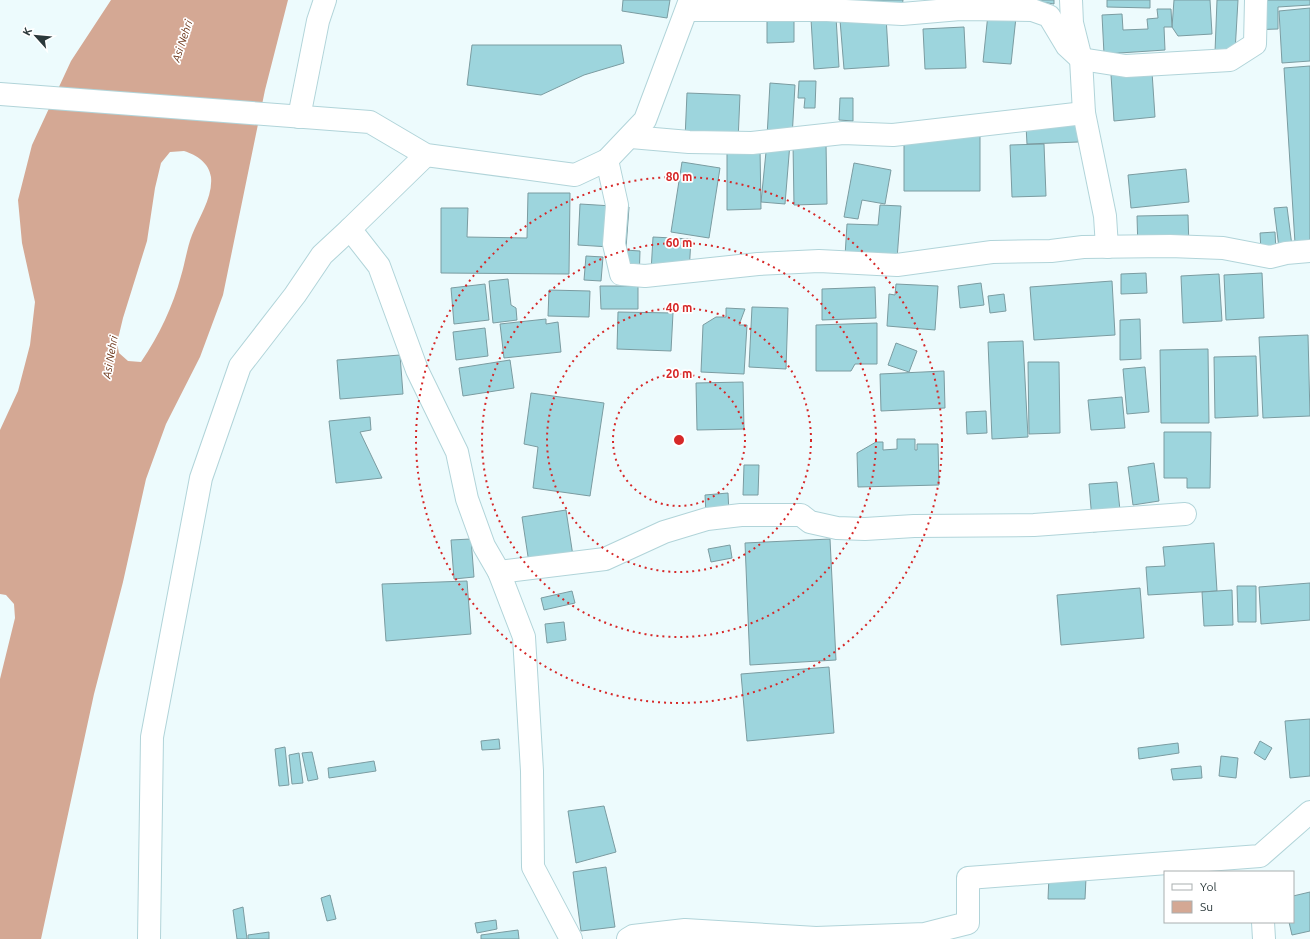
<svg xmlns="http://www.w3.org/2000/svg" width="1310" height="939" font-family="Ubuntu,sans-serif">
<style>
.water{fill:#d4a894;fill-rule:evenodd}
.building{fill:#9dd5dd;stroke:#7b9ca1}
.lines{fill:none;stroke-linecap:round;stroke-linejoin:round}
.street-casing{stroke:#b1d4d9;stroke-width:24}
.secondary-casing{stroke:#b1d4d9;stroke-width:24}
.street{stroke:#fff;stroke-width:22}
.secondary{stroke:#fff;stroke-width:22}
.ring{fill:none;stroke:#d62828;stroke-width:2;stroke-dasharray:2 4}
.labels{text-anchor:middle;stroke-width:3.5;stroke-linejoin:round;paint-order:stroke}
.water-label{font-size:11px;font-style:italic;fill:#693215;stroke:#fff}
.centre{fill:#d62828;stroke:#fff;stroke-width:2}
.ring-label{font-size:12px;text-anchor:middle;font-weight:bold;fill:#d62828;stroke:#fff;stroke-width:3.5;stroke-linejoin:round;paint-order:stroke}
</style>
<rect width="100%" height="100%" fill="#edfbfd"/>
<!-- water -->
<path class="water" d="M111,0H288L265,90L223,295L200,357L166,424L146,479L123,582L94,694L41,939H0V679L15,618L14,604L6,595L0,594V430L18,391L30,345L35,302L22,243L18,200L32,145L71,61ZM184,151C197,155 209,163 211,177C213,197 199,217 192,235C187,248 185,263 181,276C173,306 159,336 141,362L128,361L119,353L117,343L123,318L147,241L155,188L161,163L170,152Z"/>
<!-- building -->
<g class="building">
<path d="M623,0H670L667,18L622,11Z"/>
<path d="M855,0H903L902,8L854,4Z"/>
<path d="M1029,0H1054V4Z"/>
<path d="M1107,0H1150V8L1107,7Z"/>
<path d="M1174,0H1210L1212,34L1178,36L1172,27Z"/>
<path d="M1217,0H1238L1235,52H1215Z"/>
<path d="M1246,0H1310V5L1278,7V29L1247,30Z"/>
<path d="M1310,8V61L1282,63L1279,11Z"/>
<path d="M1157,9H1171L1172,27H1164L1165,50L1104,54L1102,15L1122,14L1123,30L1148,29L1147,19L1158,18Z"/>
<path d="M988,14L1016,17L1011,64L983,62Z"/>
<path d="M794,15V42L767,43V16Z"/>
<path d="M836,17L839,67L814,69L811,19Z"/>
<path d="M886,17L889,66L844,69L840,20Z"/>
<path d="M964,27L966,68L925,69L923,29Z"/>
<path d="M472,45H621L624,63L584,75L541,95L467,85Z"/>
<path d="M1310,66V242L1295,243L1284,68Z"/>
<path d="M1152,72L1155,117L1114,121L1111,75Z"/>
<path d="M799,81H816L815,108H804L805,98H798Z"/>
<path d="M770,83L795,85L792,138L767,137Z"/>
<path d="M687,93L740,95L738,141L685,139Z"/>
<path d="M840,98H853V121L839,120Z"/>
<path d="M1077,119L1078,142L1027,144L1026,126Z"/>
<path d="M980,135V191H904V136Z"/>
<path d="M767,142L790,143L785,204L761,202Z"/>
<path d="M826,143L827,204L794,205L793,144Z"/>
<path d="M1044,144L1046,196L1012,197L1010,145Z"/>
<path d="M727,148H760L761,209L727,210Z"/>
<path d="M682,162L720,168L709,238L671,232Z"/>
<path d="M854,163L891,170L885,204L862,200L858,219L844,217Z"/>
<path d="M1186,169L1189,202L1131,208L1128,175Z"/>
<path d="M528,193H570L569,274L441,273V208H468L467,237L527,238Z"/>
<path d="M580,204L629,207L626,248L578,245Z"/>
<path d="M880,205L901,206L897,259L845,256L847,224L878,225Z"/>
<path d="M1287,207L1292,246L1279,248L1274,208Z"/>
<path d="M1188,215L1189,248L1138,250L1137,216Z"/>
<path d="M1275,232L1276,251H1261L1260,233Z"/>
<path d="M653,237L691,239L689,273L651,272Z"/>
<path d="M625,250L640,251L639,282H623Z"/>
<path d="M586,256L603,257L601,281L584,280Z"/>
<path d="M1146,273L1147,293L1121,294V274Z"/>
<path d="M1262,273L1264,318L1226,320L1224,275Z"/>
<path d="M1219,274L1222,321L1183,323L1181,276Z"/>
<path d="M508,279L511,305L516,308L517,320L493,323L489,281Z"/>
<path d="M1112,281L1115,335L1034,340L1030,287Z"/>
<path d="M981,283L984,305L960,308L958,286Z"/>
<path d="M485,284L489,320L454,324L451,288Z"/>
<path d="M896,284L938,286L935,330L887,326L889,294L895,295Z"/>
<path d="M600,286H638V309H601Z"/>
<path d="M875,287L876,318L822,320V289Z"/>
<path d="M549,290L590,291L589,317L548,316Z"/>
<path d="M1004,294L1006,311L990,313L988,296Z"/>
<path d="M752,307L788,308L786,369L749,367Z"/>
<path d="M726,308L745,309L739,325H747L744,374L701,372L703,325L716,317H726Z"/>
<path d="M618,312L673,313L671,351L617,349Z"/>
<path d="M546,319V324L558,322L561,352L504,358L500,324Z"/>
<path d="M1140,319L1141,359L1120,360V320Z"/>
<path d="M877,323V364H855L851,371H816V325Z"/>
<path d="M485,328L488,356L456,360L453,332Z"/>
<path d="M1308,335L1310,416L1263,418L1259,337Z"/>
<path d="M1023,341L1028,437L992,439L988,342Z"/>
<path d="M896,343L917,351L909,372L888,365Z"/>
<path d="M1208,349L1209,423H1161L1160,350Z"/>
<path d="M400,355L403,394L340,399L337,360Z"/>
<path d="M1256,356L1258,416L1215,418L1214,357Z"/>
<path d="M510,360L514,388L463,396L459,368Z"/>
<path d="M1028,362H1059L1060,433L1029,434Z"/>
<path d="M1145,367L1149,412L1127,414L1123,369Z"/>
<path d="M944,371L945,408L881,411L880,374Z"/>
<path d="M743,382L744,429L697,430L696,383Z"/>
<path d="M531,393L604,403L590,496L533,488L538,447L524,444Z"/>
<path d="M1122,397L1125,428L1091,430L1088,400Z"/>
<path d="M986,411L987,433L967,434L966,412Z"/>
<path d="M370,417L371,430L360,432L382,478L336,483L329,421Z"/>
<path d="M1164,432H1211L1210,488H1187V478H1164Z"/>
<path d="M897,439H915V450H917V444H938L939,485L858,487L857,453L876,442H883V450L897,449Z"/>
<path d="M1154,463L1159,501L1133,505L1128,467Z"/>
<path d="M744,465H759L758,495H743Z"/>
<path d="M1117,482L1122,529L1093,532L1089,484Z"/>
<path d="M728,493L729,513L706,514L705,495Z"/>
<path d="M566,510L573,556L529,563L522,517Z"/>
<path d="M471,539L474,577L454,579L451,540Z"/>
<path d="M830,539L836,660L750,665L745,543Z"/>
<path d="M1214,543L1217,591L1148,595L1146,567L1165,566L1163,547Z"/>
<path d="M730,545L732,558L711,562L708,549Z"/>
<path d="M467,581L471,634L386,641L382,584Z"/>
<path d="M1310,583V620L1261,624L1259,587Z"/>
<path d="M1237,586H1256V622H1238Z"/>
<path d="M1140,588L1144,638L1061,645L1057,595Z"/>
<path d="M1232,590L1233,625L1204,626L1202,592Z"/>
<path d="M572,591L575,603L544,610L541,598Z"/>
<path d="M564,622L566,640L547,643L545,624Z"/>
<path d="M829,667L834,733L747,741L741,674Z"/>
<path d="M1310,719V776L1290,778L1285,721Z"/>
<path d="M499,739L500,749L482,750L481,741Z"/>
<path d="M1260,741L1272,748L1265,760L1254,753Z"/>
<path d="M1178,743L1179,753L1139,759L1138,748Z"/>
<path d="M285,747L289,785L279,786L275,749Z"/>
<path d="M312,752L318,779L308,781L302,753Z"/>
<path d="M299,753L303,783L292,784L289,755Z"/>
<path d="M1221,756L1238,758L1236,778L1219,776Z"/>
<path d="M374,761L376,771L329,778L328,768Z"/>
<path d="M1201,766L1202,778L1173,780L1171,769Z"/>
<path d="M604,806L616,852L576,863L568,811Z"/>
<path d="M606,867L615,927L581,931L573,872Z"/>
<path d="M1049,876L1086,878L1085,899H1048Z"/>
<path d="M1310,892V931L1292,935L1289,922H1293V896Z"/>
<path d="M330,895L336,919L327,921L321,898Z"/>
<path d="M243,907L247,939H237L233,910Z"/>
<path d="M496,920L497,929L477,933L475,923Z"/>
<path d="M518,930L519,939H481V935Z"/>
<path d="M269,932V939H248V935Z"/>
</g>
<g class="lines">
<!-- street casing -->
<g class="street-casing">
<g id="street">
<path d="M1071,0L1072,23L1081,59L1084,113L1105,216L1107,247"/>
<path d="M687,10H827L902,14L960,9L1032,10L1049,16L1067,46L1081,59L1126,66L1230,60L1255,44L1256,0"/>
<path d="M299,117L318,21L325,0"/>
<path d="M631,137L689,142L752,143L843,133L893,135L1084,113"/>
<path d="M426,155L350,229L379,266L417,370L457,452L467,499L484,546L499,572L524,637L532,771L533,867L571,939"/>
<path d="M607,160L617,205L614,244L621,274L645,276L758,264L819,261L897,265L992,252L1051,251L1083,247L1170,246L1223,248L1270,257L1286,253L1310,251"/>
<path d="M499,572L605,559L664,532L707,519L741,515H801L810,522L837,528L865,529L914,526L1034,525L1185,514"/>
<path d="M1263,922L1264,939"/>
<path d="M149,939L152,737L201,478L240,366L295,295L322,255L350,229"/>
<path d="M628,939L633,936L685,930L816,938L925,934L968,923V878L1260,856L1310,812"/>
</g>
</g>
<!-- secondary casing -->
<g class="secondary-casing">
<path id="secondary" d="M0,94L370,122L426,155L575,175L607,160L645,120L690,0"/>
</g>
<!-- street -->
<use href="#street" class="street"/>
<!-- secondary -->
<use href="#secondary" class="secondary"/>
</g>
<!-- distance rings -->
<g class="ring">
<circle cx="679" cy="440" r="66"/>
<circle cx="679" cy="440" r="132"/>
<circle cx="679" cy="440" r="197"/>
<circle cx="679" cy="440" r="263"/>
</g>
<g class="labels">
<!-- water labels -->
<g class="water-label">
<text transform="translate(182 41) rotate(-72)" y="4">Asi Nehri</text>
<text transform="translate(110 357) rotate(-80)" y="4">Asi Nehri</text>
</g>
</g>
<circle cx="679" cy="440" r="6" class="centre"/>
<g class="ring-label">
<text x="679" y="181">80 m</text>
<text x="679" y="247">60 m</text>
<text x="679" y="312">40 m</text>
<text x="679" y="378">20 m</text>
</g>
<!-- legend -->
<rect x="1164" y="871" width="130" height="52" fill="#ffffff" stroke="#aaafb0"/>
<rect x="1172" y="884" width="20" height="6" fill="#ffffff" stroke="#aaafb0"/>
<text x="1200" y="891" font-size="12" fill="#2a383a">Yol</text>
<rect x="1172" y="901" width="20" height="12" fill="#d4a894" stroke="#aaafb0"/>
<text x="1200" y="911" font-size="12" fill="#2a383a">Su</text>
<!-- north arrow -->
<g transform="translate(36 36) rotate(297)" stroke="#ffffff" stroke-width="3" paint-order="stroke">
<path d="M0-3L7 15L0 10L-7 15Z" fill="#2a383a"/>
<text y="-6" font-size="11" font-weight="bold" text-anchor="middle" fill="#2a383a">K</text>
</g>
</svg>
